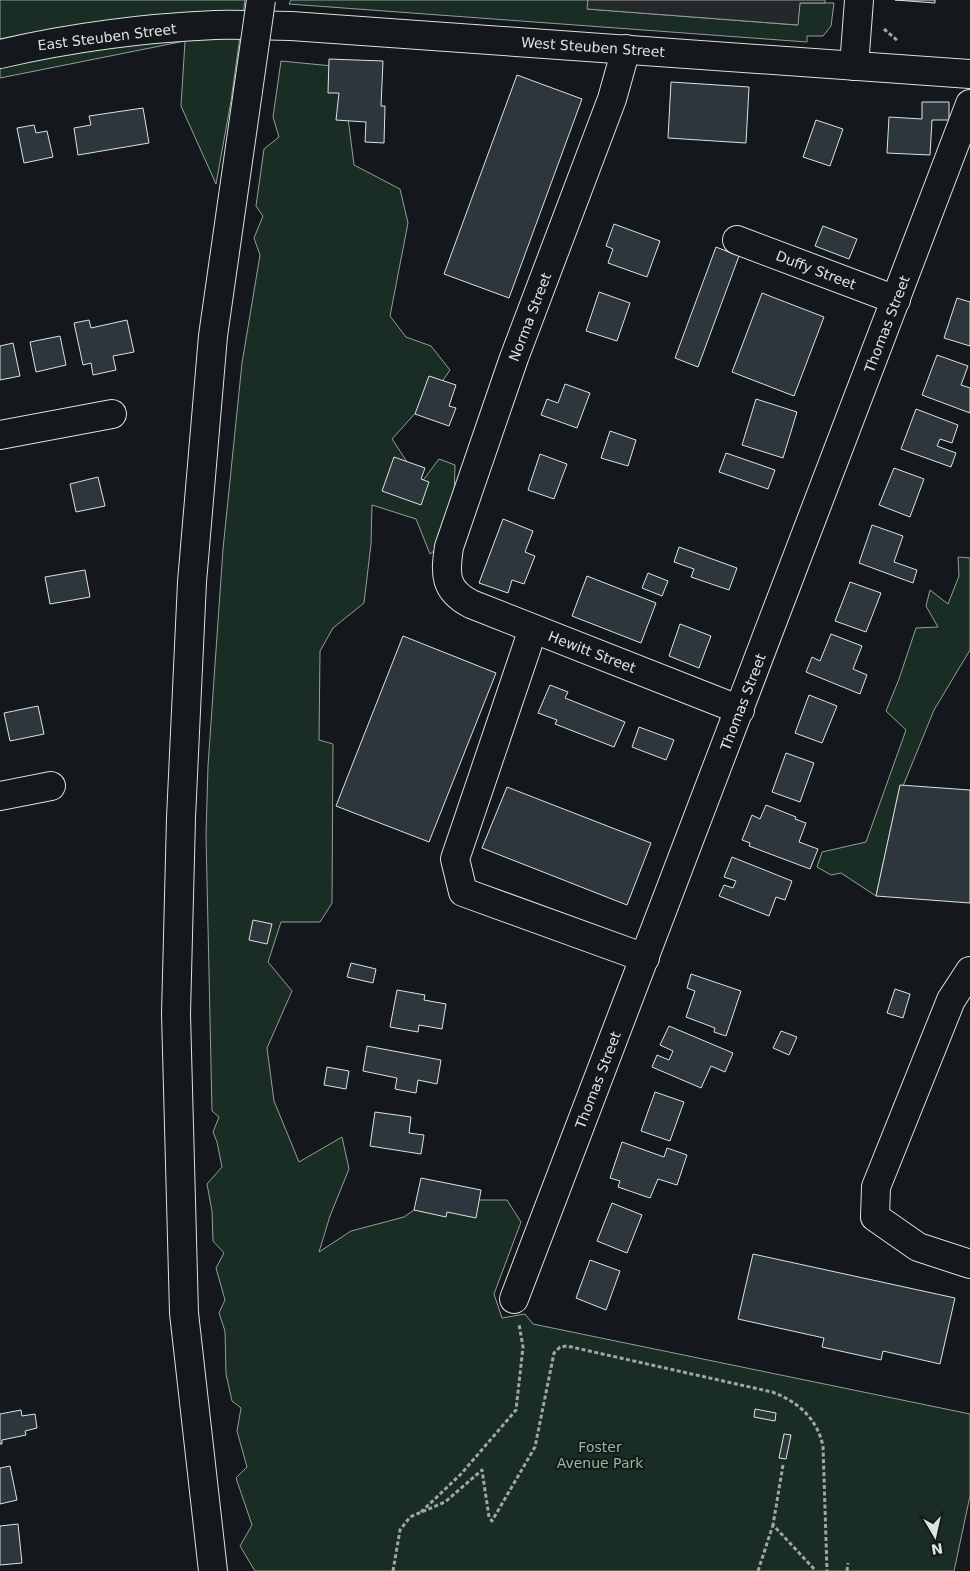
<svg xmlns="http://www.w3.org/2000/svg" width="970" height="1571" font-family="'DejaVu Sans',sans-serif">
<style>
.green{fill:#1a2d24;stroke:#939e99}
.parking{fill:#24282b;stroke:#939e99}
.building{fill:#2c363c;stroke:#d8e6dc}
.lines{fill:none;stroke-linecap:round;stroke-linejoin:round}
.minor-casing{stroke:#d8e6dc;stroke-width:30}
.major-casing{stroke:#d8e6dc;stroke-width:30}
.path{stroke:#9da8a2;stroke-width:3;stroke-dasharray:4 2.5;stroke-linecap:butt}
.minor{stroke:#14181c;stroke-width:28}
.major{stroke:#14181c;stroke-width:28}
.minor-bridge-casing{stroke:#d8e6dc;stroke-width:30;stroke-linecap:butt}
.minor-bridge{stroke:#14181c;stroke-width:28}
.labels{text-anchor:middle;stroke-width:4;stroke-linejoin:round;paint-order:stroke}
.street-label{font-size:14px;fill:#d8e6dc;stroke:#14181c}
.park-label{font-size:14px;fill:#8ac095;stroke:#14181c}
</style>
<rect width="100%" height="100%" fill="#14181c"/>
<!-- green -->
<g class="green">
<path d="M0,0H245L231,101L216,184L181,106L185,41L0,78Z"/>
<path d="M291,0H588V9L797,25L800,3H834L831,26L823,36H807V42L289,4Z"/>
<path d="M281,61L353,68L346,102L354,165L400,189L408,223L390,316L406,337L431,346L450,370L437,389L392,439L421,483L439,459L455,465L454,499L462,530L430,554L416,519L372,505L371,544L364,603L333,628L320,651L319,740L333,744L332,903L320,922H281L268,962L292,991L267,1048L274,1101L299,1162L342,1137L349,1169L330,1216L319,1252L351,1231L404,1217L414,1210L472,1200H507L521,1222L494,1294L502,1318L525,1314L533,1324L970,1414V1496L954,1571H255L240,1546L252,1525L236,1478L247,1467L237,1431L241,1408L232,1401L226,1374L225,1331L219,1313L225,1300L216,1268L224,1253L213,1241L212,1211L207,1184L222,1167L217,1142L213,1132L219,1117L212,1111L206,835L208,766L223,549L242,363L260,255L254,238L263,216L256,206L264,149L279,137L273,117Z"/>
<path d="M958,557L970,558V650L934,710L903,786H900L876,896L841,873L831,875L817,867L822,852L866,842L906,730L886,711L899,679L916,628L938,627L926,606L930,590L948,604L959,576Z"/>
</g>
<!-- parking -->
<path class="parking" d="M588,0H825V3H800L798,25L587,9Z"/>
<!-- building -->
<g class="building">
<path d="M895,0H935V3Z"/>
<path d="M329,59L383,61L381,106H385L384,143L365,142L366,122L336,120L339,93H328Z"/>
<path d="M517,75L582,99L509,298L444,274Z"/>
<path d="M671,82L749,87L746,143L668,138Z"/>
<path d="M922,102H949V120H932L930,155L887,153L889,117L922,119Z"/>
<path d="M143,108L149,143L78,155L74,128L91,125L89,116Z"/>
<path d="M816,120L843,129L830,166L803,157Z"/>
<path d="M34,125L36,133L47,131L53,157L24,163L17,128Z"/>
<path d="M614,224L660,241L647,277L608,263L613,249L606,246Z"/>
<path d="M823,226L857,239L849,259L815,246Z"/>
<path d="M716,247L739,256L698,367L675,358Z"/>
<path d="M599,292L630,303L617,341L586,331Z"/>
<path d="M762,293L824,317L794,396L732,372Z"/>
<path d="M957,298L970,302V346L944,338Z"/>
<path d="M89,320L91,328L127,320L134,352L113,356L116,370L93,375L91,363L83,365L74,323Z"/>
<path d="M60,336L66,365L36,372L30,342Z"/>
<path d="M13,343L20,376L0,380V346Z"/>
<path d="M937,355L968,366L961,385L970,388V413L922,395Z"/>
<path d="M429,376L456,385L449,406L456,408L449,426L415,414Z"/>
<path d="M565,384L590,393L577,428L541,415L547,399L558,403Z"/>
<path d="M756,399L797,412L783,458L742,445Z"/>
<path d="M916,409L958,425L952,443L940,439L937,446L956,453L951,467L901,449Z"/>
<path d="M610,431L636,440L628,466L601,458Z"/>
<path d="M726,453L775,470L768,489L719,472Z"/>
<path d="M540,454L567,464L554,499L528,490Z"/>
<path d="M394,457L425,468L421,479L429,482L421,505L382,491Z"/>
<path d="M894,468L924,479L910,517L879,505Z"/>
<path d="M98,477L105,506L76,512L70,484Z"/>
<path d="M503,519L533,531L525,552L535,556L524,584L512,580L508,593L479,583Z"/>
<path d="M872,525L903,536L894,562L917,570L913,583L859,563Z"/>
<path d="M679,547L737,568L729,590L691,577L694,569L674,562Z"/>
<path d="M85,570L90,597L50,604L45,577Z"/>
<path d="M648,573L668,581L662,596L642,588Z"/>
<path d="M587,576L656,603L641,643L572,616Z"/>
<path d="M850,582L881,593L866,632L835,621Z"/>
<path d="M680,624L711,636L699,668L669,656Z"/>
<path d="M831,634L862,646L853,669L867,675L860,694L806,672L812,657L820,661Z"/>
<path d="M403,636L496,673L429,842L336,806Z"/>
<path d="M550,685L568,692L565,698L625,722L614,747L555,724L557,720L538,713Z"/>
<path d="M809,695L837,706L822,743L795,733Z"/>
<path d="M38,706L44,734L10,741L4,713Z"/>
<path d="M639,727L674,740L666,760L632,747Z"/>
<path d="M786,753L814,763L800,802L772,792Z"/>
<path d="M900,785L970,790V903L876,896Z"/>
<path d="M507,787L651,843L627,905L482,848Z"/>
<path d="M766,805L796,817L795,819L806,823L799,842L818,849L810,869L749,846L750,843L742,840L752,815L760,819Z"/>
<path d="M732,857L792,881L785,900L776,897L769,916L719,896L724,885L733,888L736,881L724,877Z"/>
<path d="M253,920L272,924L267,944L249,940Z"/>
<path d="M351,963L376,969L373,983L347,977Z"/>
<path d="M691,974L741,991L726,1036L714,1032L715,1028L686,1017L695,991L687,988Z"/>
<path d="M895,989L910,994L903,1018L887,1013Z"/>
<path d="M397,990L425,995L424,1000L446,1004L442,1029L419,1025L418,1032L390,1027Z"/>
<path d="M669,1026L733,1053L725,1072L711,1066L701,1088L652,1067L657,1055L669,1060L673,1051L660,1045Z"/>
<path d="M781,1031L797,1037L789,1055L773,1048Z"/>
<path d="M367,1046L441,1060L437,1084L418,1080L416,1093L395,1089L397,1078L363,1071Z"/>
<path d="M327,1067L349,1071L346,1089L324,1085Z"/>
<path d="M655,1092L684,1102L670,1141L641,1131Z"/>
<path d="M375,1112L411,1117L409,1133L424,1135L421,1154L370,1146Z"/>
<path d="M622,1142L664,1157L667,1148L687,1155L677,1185L658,1179L650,1198L618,1187L620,1181L610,1178Z"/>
<path d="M421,1178L481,1190L476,1218L447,1212L446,1217L414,1210Z"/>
<path d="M612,1203L642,1215L627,1253L597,1241Z"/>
<path d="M753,1254L955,1298L940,1364L883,1351L881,1360L822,1347L824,1338L738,1319Z"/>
<path d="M590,1260L620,1271L606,1310L576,1298Z"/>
<path d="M755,1409L776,1413L775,1421L754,1417Z"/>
<path d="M21,1410L22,1416L35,1414L37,1428L25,1431L26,1435L2,1440V1444H0V1414Z"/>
<path d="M784,1434L791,1435L786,1459L779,1458Z"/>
<path d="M10,1466L17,1500L0,1504V1468Z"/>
<path d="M18,1524L22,1563L0,1565V1526Z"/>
</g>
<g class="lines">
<!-- minor casing -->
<g class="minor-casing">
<g id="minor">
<path d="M626,49L612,99L514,358L449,547C445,574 444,590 471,604L740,710"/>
<path d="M737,240L896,300"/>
<path d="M0,435L112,414"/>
<path d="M533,629L455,859L463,892L645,958"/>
<path d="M0,796L51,786"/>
<path d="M970,971L951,1000L876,1187L875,1217L918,1247L970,1264"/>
<path d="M514,1299L970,104"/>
<path d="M213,1571L184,1313L176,1014L181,818L192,582L213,336L248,91"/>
</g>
</g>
<!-- major casing -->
<g class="major-casing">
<g id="major">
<path d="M0,54C69,38 144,28 215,25C240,24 266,26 291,26L970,74"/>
<path d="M854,66L859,0"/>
</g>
</g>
<!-- path -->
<g class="path">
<path d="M884,29L898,41"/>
<path d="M783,1465L773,1525L816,1571"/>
<path d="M421,1512L461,1474L516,1410L523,1347L519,1324"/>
<path d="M393,1571L400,1530L410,1517L445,1502L482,1470L489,1517L492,1521L535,1447L554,1353L560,1347L567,1346L772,1392C799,1402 817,1419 823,1446L827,1571"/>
<path d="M758,1571L773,1525"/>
<path d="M847,1571L848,1563"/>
</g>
<!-- minor -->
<use href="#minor" class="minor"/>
<!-- major -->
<use href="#major" class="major"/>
<!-- minor-bridge casing -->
<g class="minor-bridge-casing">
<path id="minor-bridge" d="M248,91L261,0"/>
</g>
<!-- minor-bridge -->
<use href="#minor-bridge" class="minor-bridge"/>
</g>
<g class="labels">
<!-- street labels -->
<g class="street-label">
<text transform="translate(107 37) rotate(-7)" y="5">East Steuben Street</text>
<text transform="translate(593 47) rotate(4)" y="5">West Steuben Street</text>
<text transform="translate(816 270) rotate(21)" y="5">Duffy Street</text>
<text transform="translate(530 317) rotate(-69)" y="5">Norma Street</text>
<text transform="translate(887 324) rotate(-69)" y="5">Thomas Street</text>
<text transform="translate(592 652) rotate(21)" y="5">Hewitt Street</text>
<text transform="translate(743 702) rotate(-69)" y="5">Thomas Street</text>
<text transform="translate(598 1080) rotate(-69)" y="5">Thomas Street</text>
</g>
<!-- park labels -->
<g class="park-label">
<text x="600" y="1452">Foster<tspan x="600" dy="16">Avenue Park</tspan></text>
</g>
</g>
<!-- north arrow -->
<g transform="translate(935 1536) rotate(171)" stroke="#14181c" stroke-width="4" paint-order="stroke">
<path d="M0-4L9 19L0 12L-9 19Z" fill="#d8e6dc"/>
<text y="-8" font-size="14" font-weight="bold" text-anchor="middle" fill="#d8e6dc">N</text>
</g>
</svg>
